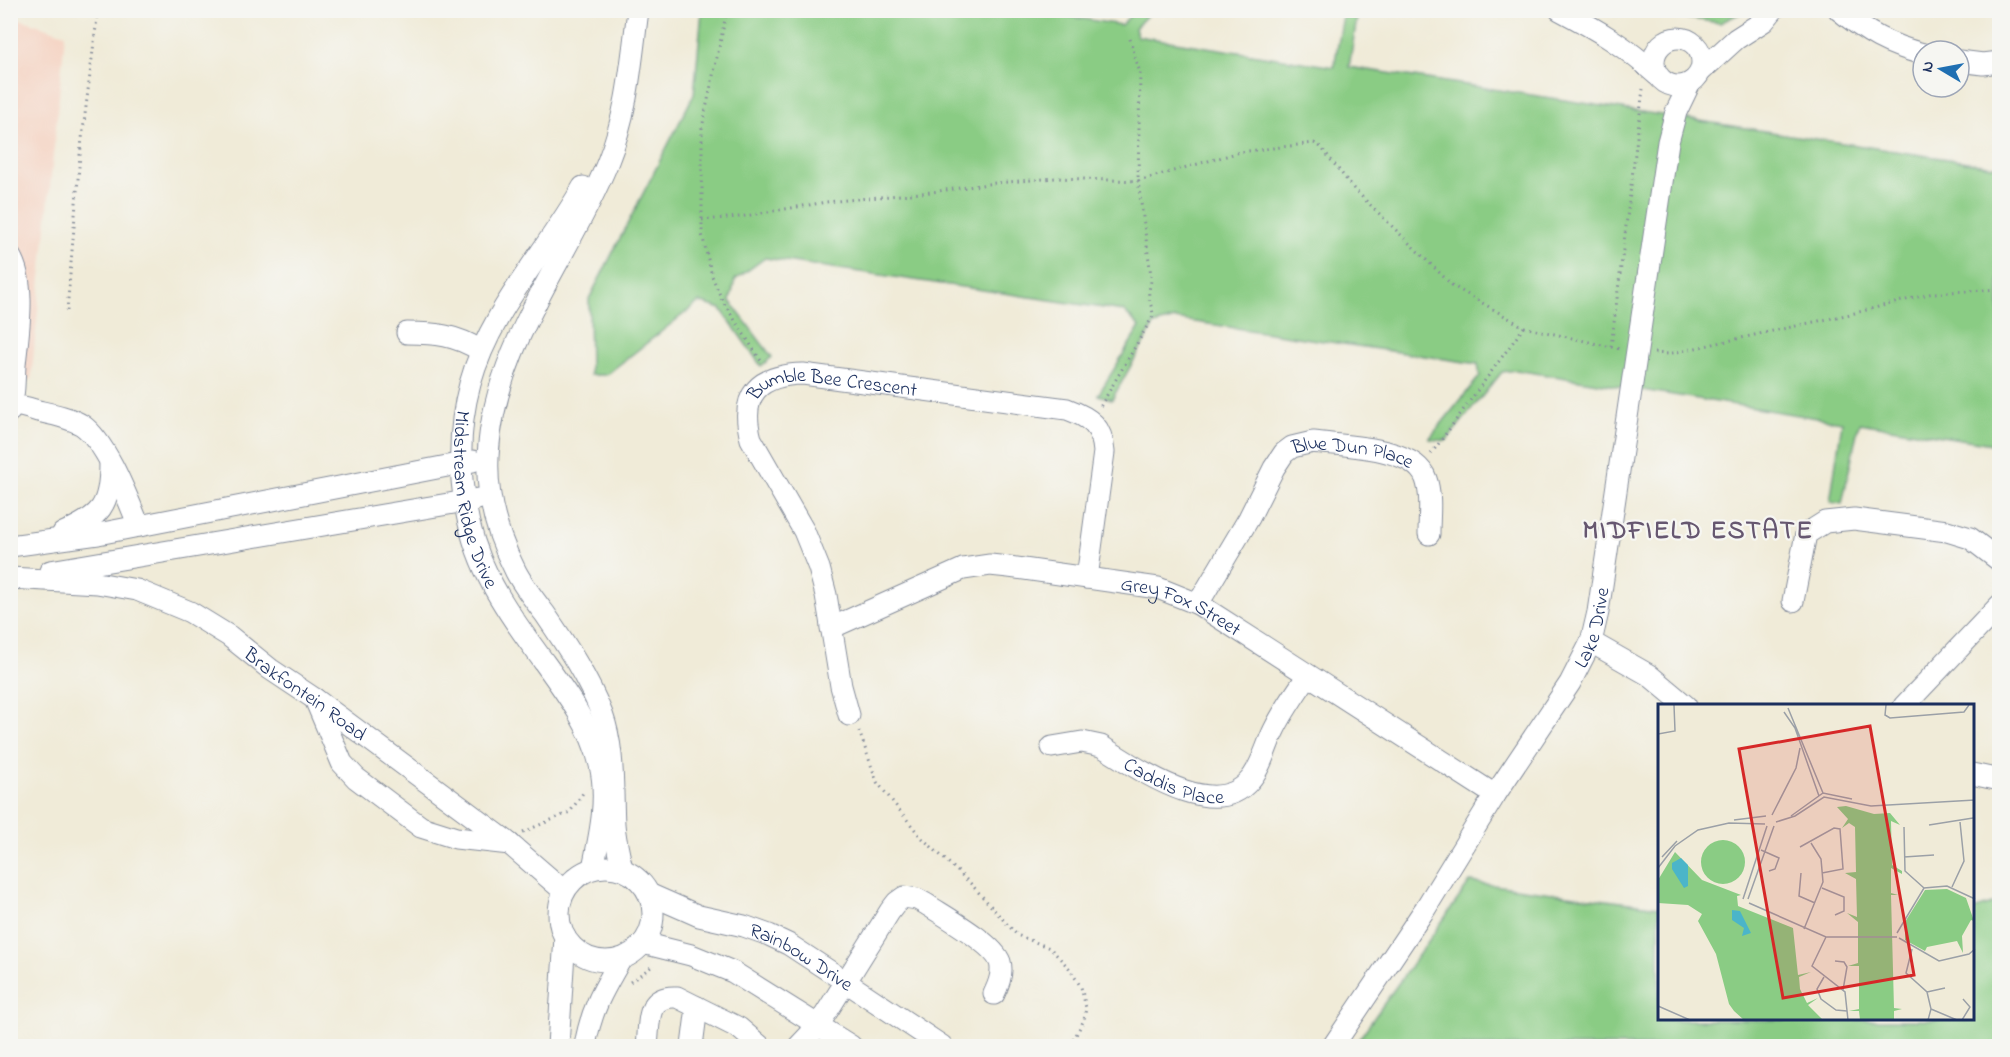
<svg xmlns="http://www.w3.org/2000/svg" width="2010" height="1057" font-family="'Indie Flower',sans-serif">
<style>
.built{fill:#f5d3c2}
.green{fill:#8acc84;stroke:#527e71;stroke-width:1.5}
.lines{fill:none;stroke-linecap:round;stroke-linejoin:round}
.minor-casing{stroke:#868d9b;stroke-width:23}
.path{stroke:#868d9b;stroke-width:3;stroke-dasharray:1.5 4.5;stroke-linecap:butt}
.minor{stroke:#fff;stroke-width:21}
.labels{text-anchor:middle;stroke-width:4.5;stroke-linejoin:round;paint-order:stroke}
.street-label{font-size:20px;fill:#1b2f5e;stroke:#f6f6f2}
.district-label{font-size:26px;font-weight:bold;letter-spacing:1.5px;fill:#665770;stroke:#f6f6f2}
.inset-road{fill:none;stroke:#9ba0a7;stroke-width:1.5}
.view{fill:#d62828;fill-opacity:0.15;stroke:#d62828;stroke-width:3}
.inset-edge{fill:none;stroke:#1b2f5e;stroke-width:3}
</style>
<rect width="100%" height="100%" fill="#f6f6f2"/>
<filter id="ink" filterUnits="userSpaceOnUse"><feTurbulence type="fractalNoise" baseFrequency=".0167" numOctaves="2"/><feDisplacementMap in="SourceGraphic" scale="12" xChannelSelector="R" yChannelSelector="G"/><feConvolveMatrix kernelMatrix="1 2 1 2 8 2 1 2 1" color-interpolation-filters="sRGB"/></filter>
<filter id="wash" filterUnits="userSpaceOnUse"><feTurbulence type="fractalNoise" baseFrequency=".008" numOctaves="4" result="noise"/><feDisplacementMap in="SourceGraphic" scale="24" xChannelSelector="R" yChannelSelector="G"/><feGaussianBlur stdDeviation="1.35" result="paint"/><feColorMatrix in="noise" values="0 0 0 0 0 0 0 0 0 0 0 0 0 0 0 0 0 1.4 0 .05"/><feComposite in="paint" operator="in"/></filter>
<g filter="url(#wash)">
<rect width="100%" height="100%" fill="#f0ebd8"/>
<!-- built -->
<path class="built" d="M11,16L65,34L31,380L11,377Z"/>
<!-- green -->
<g class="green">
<path d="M1029,10L1121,25L1135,11H1151L1135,28L1137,36L1334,67L1343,16L1357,18L1349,67C1566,102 1783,134 1999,167V445L1859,423L1842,504L1830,502L1842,422L1516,370L1502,372L1446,441L1429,439L1480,376L1478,364L1175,319L1154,325L1112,399L1098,395L1140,327L1124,311L765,258L735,280L730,301L772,357L761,366L721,309L699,302L606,375H590L589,299L694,94L702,11Z"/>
<path d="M1637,11H1745L1720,23Z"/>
<path d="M1470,882L1659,907V1020H1972L1973,910L1999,902V1046H1354Z"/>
</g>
</g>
<g filter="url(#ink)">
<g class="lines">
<!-- minor casing -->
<g class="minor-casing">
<g id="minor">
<path d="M1560,10C1598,30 1625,46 1657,75"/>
<path d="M1839,10C1867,33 1888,45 1923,54"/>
<circle cx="1678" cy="62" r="24"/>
<path d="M1959,61L1983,64L2000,62"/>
<path d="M1701,71L1736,39L1764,21L1773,10"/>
<path id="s1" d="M583,187C546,253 490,310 470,384C453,446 460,521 489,578C502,604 519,628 536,651C561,686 590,722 600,765C608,799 600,834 593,868"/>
<path d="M10,256C27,284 18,333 15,365C14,380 15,397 10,411"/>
<path d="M407,333C435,333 457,335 481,351"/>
<path d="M10,405C19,405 29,408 38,411C52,414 69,417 82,425C107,443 127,497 139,526"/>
<path d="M63,533C101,516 110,507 110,464"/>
<path d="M10,546L98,534L473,461"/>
<path d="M50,571L478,499"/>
<path id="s2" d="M10,578L97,583L137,590L190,612L229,636L270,669L315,699L505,840L564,891"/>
<path d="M1793,601L1806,534L1825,522L1854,519L1947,531L1970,538L2000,561"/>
<path id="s3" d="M1198,604L1249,518L1274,468L1284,453L1292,447L1313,442C1343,446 1415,446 1426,479C1432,496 1429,516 1429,534"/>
<path id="s4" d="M831,628L963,569L990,565L1009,567L1158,588L1198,604L1495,795"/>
<path d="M1591,642L1649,675L1686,706"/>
<path d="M315,699L342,763L356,778L421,827L456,838L510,844"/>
<path d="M1904,706L2000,605"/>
<path id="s5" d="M849,715L841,686L826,595L819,568L804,531L751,439C739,394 759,375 803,374L1067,409C1091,418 1102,426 1104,452L1087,578"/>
<path id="s6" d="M1052,747L1082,742L1101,746C1136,767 1214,824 1250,780C1262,766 1266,746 1274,730C1283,711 1296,693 1308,675"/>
<path d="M1972,774L2000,780"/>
<circle cx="606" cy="914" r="47"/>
<path d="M622,869C619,854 615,839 614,824C612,787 615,750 602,714C588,678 567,646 545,614C535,601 524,587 516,572C498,537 486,496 488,457C493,346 567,262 607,164C628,112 631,65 638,10"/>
<path id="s7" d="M649,894L699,916L744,926L769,935L788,944L846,982L942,1046"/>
<path d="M643,943L691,955L733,972L851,1046"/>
<path d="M558,1046L565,937"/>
<path d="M585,1046C591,1010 603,990 621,959"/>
<path d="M647,1046C650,1022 645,995 677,997L739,1028L760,1046"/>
<path d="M692,1046L697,1007"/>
<path d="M799,1046L818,1026L890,911L897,902L904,897L917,899L926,904C944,916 993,943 1000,962C1003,972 999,984 994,994"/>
<path id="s8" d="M1333,1046L1425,909L1495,795L1570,683L1591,642L1598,612L1668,142L1676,112L1690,83"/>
</g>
</g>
<!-- path -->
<g class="path">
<path d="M727,10L702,128V234L712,276L722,300L763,364"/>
<path d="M1130,39L1140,73L1138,181L1240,152L1314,143L1321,147L1353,188L1453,286L1524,327L1431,454"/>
<path d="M702,220L739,217L826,202L932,192L995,183L1056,178L1138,181L1151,275C1152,283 1148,289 1149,296C1149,303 1153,308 1153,316L1100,407"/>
<path d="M67,311L80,155L98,10"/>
<path d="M1524,327L1611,347L1643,89"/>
<path d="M1611,347L1621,349"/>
<path d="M1654,353L1668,354L1855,313L1933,293L2000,289"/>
<path d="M859,731L877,782L920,836L971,884L1017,935L1050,948L1069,968L1081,987L1086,1008L1084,1020L1070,1046"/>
<path d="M523,832L570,812L583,793"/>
<path d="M630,982L654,965"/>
</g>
<!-- minor -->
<use href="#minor" class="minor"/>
</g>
</g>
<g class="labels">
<!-- street labels -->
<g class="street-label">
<text dy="7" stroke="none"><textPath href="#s5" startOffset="426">Bumble Bee Crescent</textPath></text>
<text dy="7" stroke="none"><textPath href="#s3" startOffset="246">Blue Dun Place</textPath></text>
<text dy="7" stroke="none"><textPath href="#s1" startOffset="346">Midstream Ridge Drive</textPath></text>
<text dy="7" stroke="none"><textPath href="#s4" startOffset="369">Grey Fox Street</textPath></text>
<text dy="7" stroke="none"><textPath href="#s8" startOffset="494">Lake Drive</textPath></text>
<text dy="7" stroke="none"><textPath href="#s2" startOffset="327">Brakfontein Road</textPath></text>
<text dy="7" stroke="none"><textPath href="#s6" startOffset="132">Caddis Place</textPath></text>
<text dy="7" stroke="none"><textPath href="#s7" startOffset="166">Rainbow Drive</textPath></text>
</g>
<!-- district labels -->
<g class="district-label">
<text x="1698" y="538">MIDFIELD ESTATE</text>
</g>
</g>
<!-- overview -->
<g transform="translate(1658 704)">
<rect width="316" height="316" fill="#f0ebd8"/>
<path d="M188,102L216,110L232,109L242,121L233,117L234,161L244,167V170L233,164V189L240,191H233L236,304L244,305L236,307V316H202L201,307H191L201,305V262H190L200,259V218L189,209L199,213L198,175L187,169L198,168L197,123L191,119L184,124L190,115L179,103ZM43 158a22 22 0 1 1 44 0a22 22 0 1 1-44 0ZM17,148L44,176L83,191L79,192L80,202L135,224L140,271L153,268L141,273L142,285L149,299L160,294L150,301L165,316H86L76,307L71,300L58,250L40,217L44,210L30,201L0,199V176ZM289,185L308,194L316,217L313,216L304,232L305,249L299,237L269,243L267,247L247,236V218L267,186Z" fill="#8acc84"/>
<path d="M23,154L30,161V182L26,184L14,165V159ZM74,206L82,207L93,229L84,232L86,224L74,216Z" fill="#4bb5c9"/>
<path class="inset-road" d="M228,1L227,11L232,14L306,8L311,1M130,4L165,89M126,8L137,24L161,92M0,30L17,27L16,1M114,111L138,64L142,44M133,112L165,89L194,95M76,116L108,112M118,118L137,112L166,93L213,102L317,96M271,121L315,114M246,123L247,167L266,184M142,143L176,124L182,125L185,165L164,169M103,146L121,154L117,165L111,167M4,153L19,137M246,153L276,151M0,164L17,142L40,126L71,119L107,120M143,169L141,192L157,199M294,183L306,157L302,118M164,184L186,193V207L177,211M85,195L109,122M90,195L116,122M91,199L168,233H239M146,225L165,178L163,155L153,139M239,229L266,184L289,182L317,195M168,233L154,262L187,288L190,316M241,234L281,257L311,250L317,245M254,245L248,269L269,288L273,305L270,316M177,257L186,258L189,263L185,286M166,273L159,285L163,295L178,306L189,307M269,288L287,284M0,302L32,316M273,305L299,316M304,316L312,303L305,295"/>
<path class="view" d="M212,22L256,271L125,294L81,45Z"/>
<rect width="316" height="316" class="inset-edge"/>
</g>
<!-- margin -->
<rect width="2010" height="1057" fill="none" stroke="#f6f6f2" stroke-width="36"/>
<!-- north arrow -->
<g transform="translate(1941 69) rotate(280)"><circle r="28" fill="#f6f6f2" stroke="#9ea6b7" stroke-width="1.5"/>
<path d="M0-4.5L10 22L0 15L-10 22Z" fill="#1f6fb2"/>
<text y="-9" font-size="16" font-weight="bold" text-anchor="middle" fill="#1b2f5e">N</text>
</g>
</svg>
